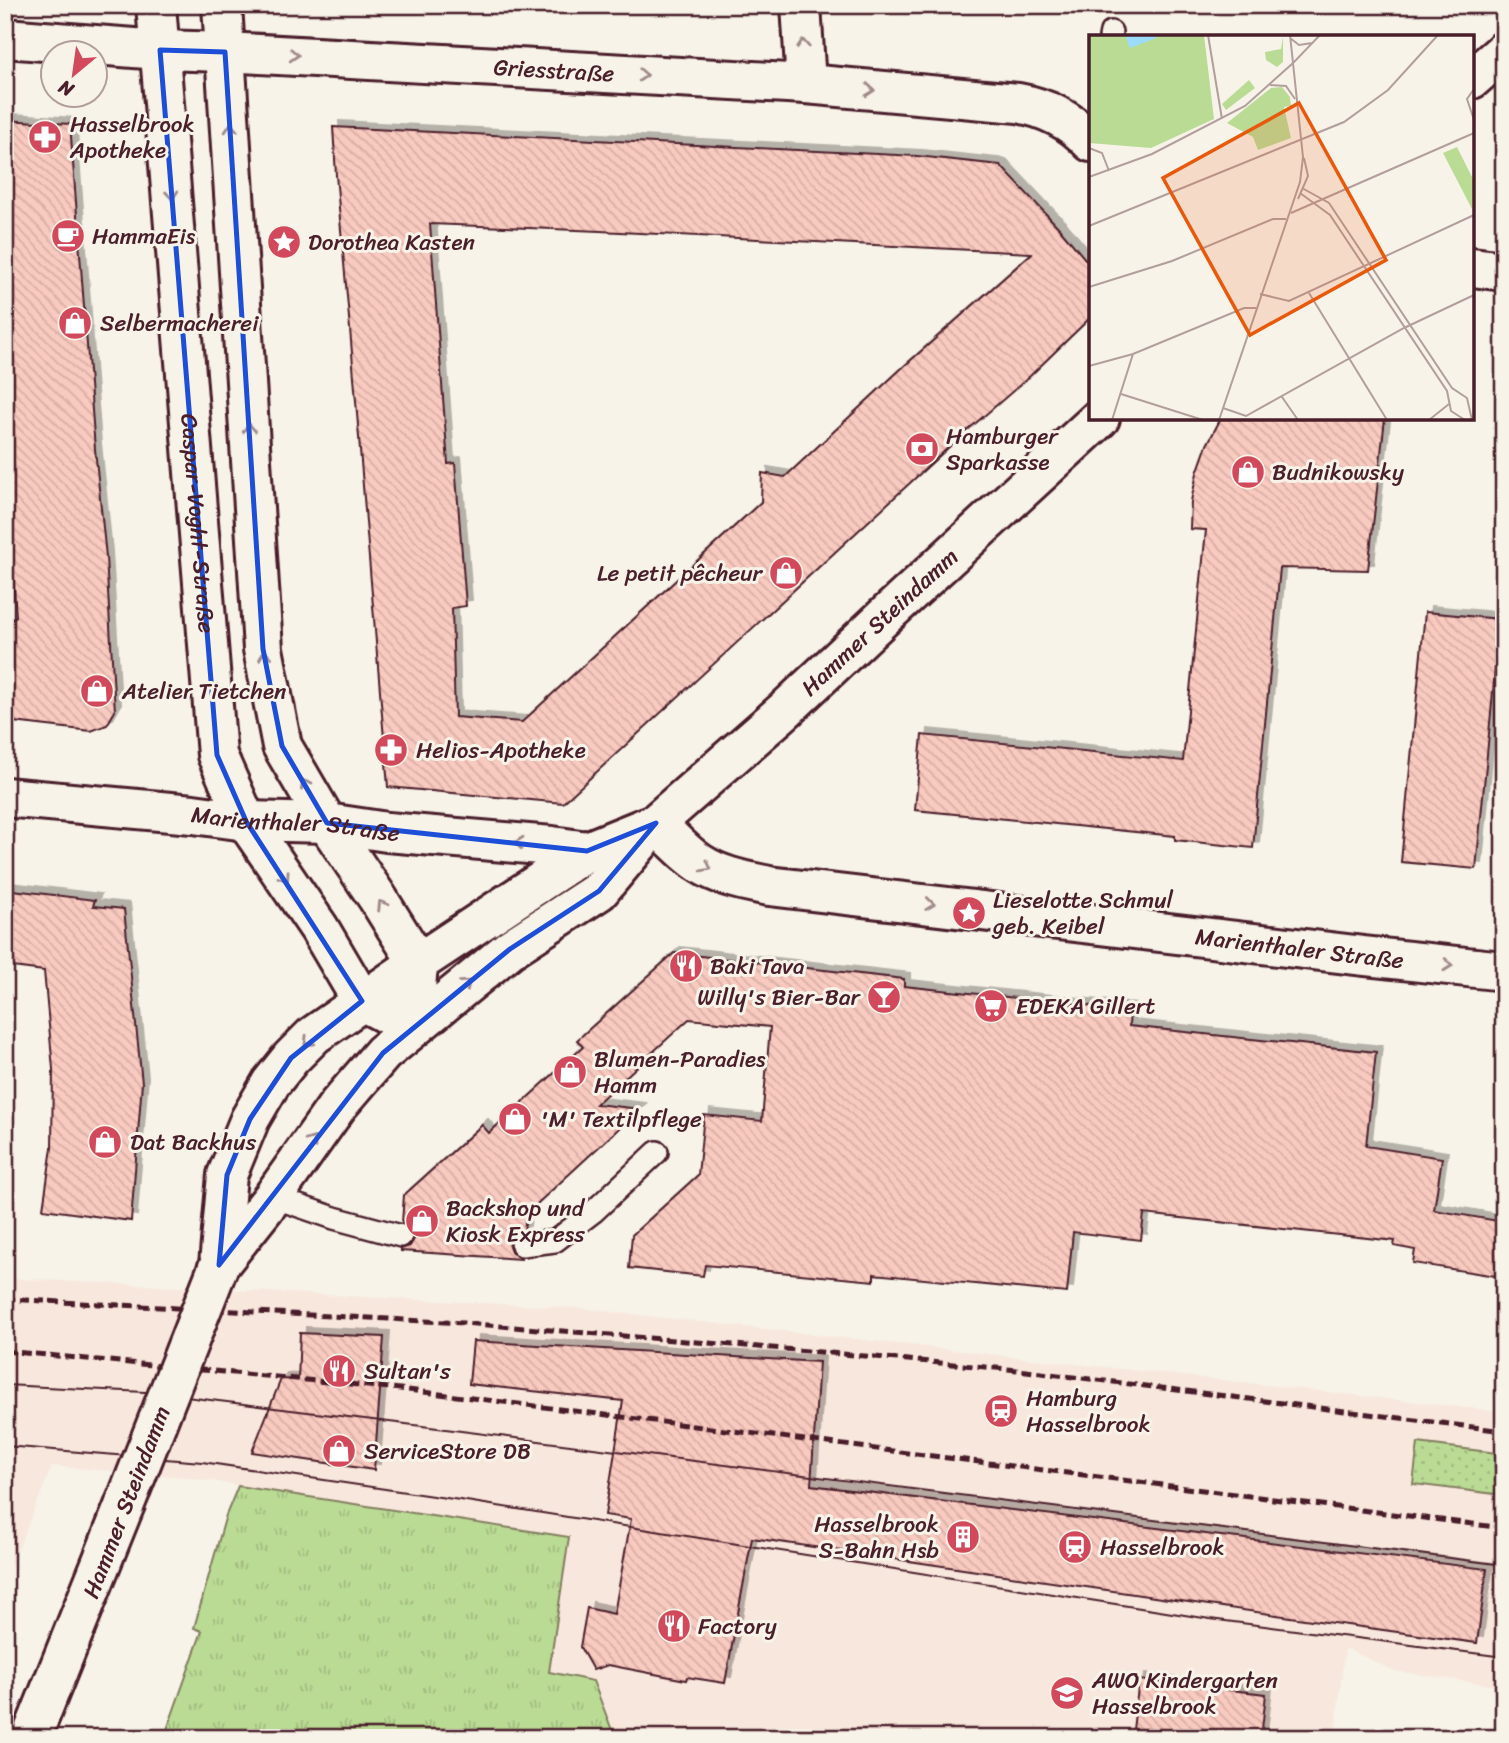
<svg xmlns="http://www.w3.org/2000/svg" width="1509" height="1743" font-family="Sriracha,sans-serif">
<style>
.built{fill:#f8e7dc}
.grass{fill:url(#grass-dots);stroke:#827d60;stroke-width:2}
.park{fill:url(#park-tufts);stroke:#827d60;stroke-width:2}
.building{fill:url(#building-back-hatch);stroke:#4a1f2b;stroke-width:2;fill-rule:evenodd;filter:url(#shadow)}
.lines{fill:none;stroke-linecap:round;stroke-linejoin:round}
.service-casing{stroke:#4a1f2b;stroke-width:26}
.minor-casing{stroke:#4a1f2b;stroke-width:44}
.tertiary-casing{stroke:#4a1f2b;stroke-width:44}
.secondary-casing{stroke:#4a1f2b;stroke-width:44}
.service{stroke:#f7f3e8;stroke-width:21}
.minor{stroke:#f7f3e8;stroke-width:38}
.tertiary{stroke:#f7f3e8;stroke-width:38}
.secondary{stroke:#f7f3e8;stroke-width:38}
.tram{stroke:#4a1f2b;stroke-width:2}
.rail{stroke:#4a1f2b;stroke-width:5;stroke-dasharray:10 5;stroke-linecap:butt}
.secondary-bridge-casing{stroke:#4a1f2b;stroke-width:44;stroke-linecap:butt}
.secondary-bridge{stroke:#f7f3e8;stroke-width:38}
.oneway{stroke:#a0898a}
.marked{fill:none;stroke:#1d4ed8;stroke-width:5;stroke-linejoin:round}
.labels{text-anchor:middle;stroke-width:6;stroke-linejoin:round;paint-order:stroke}
.street-label{font-size:23px;fill:#4a1f2b;stroke:#f7f3e8}
.poi-label{font-size:23px;fill:#4a1f2b;stroke:#f7f3e8;text-anchor:start}
.inset-road{fill:none;stroke:#b29e9c;stroke-width:2}
.view{fill:#e8590c;fill-opacity:0.15;stroke:#e8590c;stroke-width:3.5}
.inset-edge{fill:none;stroke:#4a1f2b;stroke-width:3.5}
</style>
<defs>
<pattern id="grass-dots" width="8" height="8" patternUnits="userSpaceOnUse" patternTransform="scale(1.75)"><rect width="8" height="8" fill="#badb94"/><path d="M2 2h.1M6 6h.1" fill="none" stroke="#a1bc80" stroke-width="1.8" stroke-linecap="round"/></pattern>
<pattern id="park-tufts" width="24" height="20" patternUnits="userSpaceOnUse" patternTransform="scale(1.75)"><rect width="24" height="20" fill="#badb94"/><path d="M3 7l-1-3M5 7V3M7 7l1-3M15 17l-1-3M17 17v-4M19 17l1-3" fill="none" stroke="#a1bc80"/></pattern>
<pattern id="building-back-hatch" width="6" height="6" patternUnits="userSpaceOnUse" patternTransform="scale(1.75)"><rect width="6" height="6" fill="#f9cabf"/><path d="M-1 5l2 2M0 0l6 6M5-1l2 2" fill="none" stroke="#d7ada4"/></pattern>
<filter id="shadow"><feDropShadow dx="6" dy="-6" stdDeviation="0" flood-color="#0004"/></filter>
</defs>
<rect width="100%" height="100%" fill="#f7f3e8"/>
<filter id="ink" filterUnits="userSpaceOnUse"><feTurbulence type="fractalNoise" baseFrequency=".0143" numOctaves="2"/><feDisplacementMap in="SourceGraphic" scale="14" xChannelSelector="R" yChannelSelector="G"/><feConvolveMatrix kernelMatrix="1 2 1 2 8 2 1 2 1" color-interpolation-filters="sRGB"/></filter>
<g filter="url(#ink)">
<!-- built -->
<path class="built" d="M5,1278L577,1308L1504,1412V1687L1395,1671L1345,1648L1334,1738H615L593,1681L548,1672L569,1537L185,1477L52,1466L5,1581Z"/>
<!-- grass -->
<path class="grass" d="M1418,1443L1504,1454V1495L1413,1484Z"/>
<!-- park -->
<path class="park" d="M238,1486L569,1537L549,1672L593,1681L615,1738H164L202,1631L194,1628L226,1515Z"/>
<!-- building -->
<g class="building">
<path d="M5,120L70,124L95,449L106,557L115,711L107,725L91,731L5,721V626L16,616L5,473Z"/>
<path d="M333,127L917,156L1000,165L1060,229L1091,266V317L1028,378L962,435L563,803L388,787L350,329L336,175ZM430,224L600,231L1032,253L902,368L785,477L762,473L761,502L522,722L455,717L452,608L466,606L455,463L448,464Z"/>
<path d="M1221,418H1385L1368,570L1280,568L1253,848L1175,840V836L915,810L922,735L1183,761L1206,530L1190,529L1191,501L1197,473L1207,445Z"/>
<path d="M1425,612L1500,619L1476,869L1401,862Z"/>
<path d="M5,889L95,900L93,906L124,909L142,1083L131,1221L43,1209L52,1148L53,1069L44,971L5,966Z"/>
<path d="M674,953L904,979V986L1130,1010L1129,1026L1376,1052L1366,1146L1442,1158L1434,1210L1504,1222V1231L1496,1276L1413,1263L1415,1250L1394,1246L1395,1241L1144,1214L1141,1240L1073,1232L1067,1293L874,1274V1281L705,1265L703,1276L629,1268L632,1235L698,1175L704,1115L762,1121L770,1027L689,1019L596,1104L640,1109L526,1214L524,1232L514,1235L510,1241L509,1246L512,1253L521,1258V1259L401,1251V1249L410,1246L414,1239L413,1232L411,1227L402,1223L404,1195L482,1125L489,1133L583,1047L577,1040Z"/>
<path d="M300,1333L384,1337L374,1470L252,1452L281,1379L298,1380Z"/>
<path d="M473,1341L819,1362L811,1485L1487,1569L1477,1643L1290,1617L752,1538L725,1683L687,1677L686,1680L608,1665L593,1670L580,1647L587,1608L614,1614L631,1519L605,1515L623,1401L469,1384Z"/>
<path d="M1139,1680L1266,1694L1261,1738H1132Z"/>
</g>
<g class="lines">
<!-- service casing -->
<g class="service-casing">
<g id="service">
<path d="M1110,37L1111,32"/>
<path d="M273,1197L334,1218L401,1236"/>
<path d="M522,1245L555,1241L593,1212L657,1152"/>
</g>
</g>
<!-- minor casing -->
<g class="minor-casing">
<g id="minor">
<path d="M801,5L806,84"/>
<path id="s1" d="M5,38L160,50L225,52L806,84L1018,103C1047,108 1071,120 1091,142"/>
<path d="M1472,267L1504,271"/>
<path id="s2" d="M5,797L193,814L246,821L327,823L387,832L552,846L587,851"/>
<path id="s3" d="M656,823C670,837 684,853 701,864C721,877 746,881 769,886L1364,956L1504,971"/>
</g>
</g>
<!-- tertiary casing -->
<g class="tertiary-casing">
<g id="tertiary">
<path id="s4" d="M156,5L217,755L246,821L319,928L362,1001L413,1028L418,963L377,897L327,823L282,746L263,649L222,5"/>
</g>
</g>
<!-- secondary casing -->
<g class="secondary-casing">
<g id="secondary">
<path d="M1472,79L1504,51"/>
<path id="s5" d="M219,1265L273,1197L338,1105L383,1053L510,949L599,891L656,823L785,710L886,615L1100,418"/>
<path d="M219,1265L227,1175L250,1119L271,1083L291,1058L314,1035L418,963L587,851L651,825"/>
<path d="M31,1738L125,1504"/>
</g>
</g>
<!-- service -->
<use href="#service" class="service"/>
<!-- minor -->
<use href="#minor" class="minor"/>
<!-- tertiary -->
<use href="#tertiary" class="tertiary"/>
<!-- secondary -->
<use href="#secondary" class="secondary"/>
<!-- tram -->
<g class="tram">
<path d="M5,1385L145,1392L422,1426L1504,1565"/>
<path d="M5,1446L202,1462L460,1500L1210,1619L1504,1657"/>
</g>
<!-- rail -->
<g class="rail">
<path d="M5,1299L464,1323L820,1352L1018,1370L1504,1431"/>
<path d="M5,1351L400,1389L1504,1528"/>
</g>
<!-- secondary-bridge casing -->
<g class="secondary-bridge-casing">
<path id="secondary-bridge" d="M125,1504L219,1265"/>
</g>
<!-- secondary-bridge -->
<use href="#secondary-bridge" class="secondary-bridge"/>
</g>
<!-- one-way arrows -->
<defs><path id="oneway-chevron" d="M-2-3.5L2.5 0L-2 3.5" fill="none" stroke-width="1.6" stroke-linecap="round" stroke-linejoin="round" transform="scale(1.75)"/></defs>
<g class="oneway">
<use href="#oneway-chevron" transform="translate(803 44) rotate(-93)"/>
<use href="#oneway-chevron" transform="translate(294 55) rotate(3)"/>
<use href="#oneway-chevron" transform="translate(643 75) rotate(3)"/>
<use href="#oneway-chevron" transform="translate(870 90) rotate(5)"/>
<use href="#oneway-chevron" transform="translate(231 128) rotate(-94)"/>
<use href="#oneway-chevron" transform="translate(172 195) rotate(85)"/>
<use href="#oneway-chevron" transform="translate(249 428) rotate(-94)"/>
<use href="#oneway-chevron" transform="translate(265 655) rotate(-99)"/>
<use href="#oneway-chevron" transform="translate(305 784) rotate(-120)"/>
<use href="#oneway-chevron" transform="translate(519 843) rotate(-175)"/>
<use href="#oneway-chevron" transform="translate(707 867) rotate(28)"/>
<use href="#oneway-chevron" transform="translate(285 877) rotate(56)"/>
<use href="#oneway-chevron" transform="translate(930 904) rotate(7)"/>
<use href="#oneway-chevron" transform="translate(382 905) rotate(-122)"/>
<use href="#oneway-chevron" transform="translate(1448 965) rotate(6)"/>
<use href="#oneway-chevron" transform="translate(466 984) rotate(-40)"/>
<use href="#oneway-chevron" transform="translate(308 1042) rotate(135)"/>
<use href="#oneway-chevron" transform="translate(312 1141) rotate(-54)"/>
</g>
</g>
<!-- marked area -->
<path class="marked" d="M160,50L225,52L263,649L282,746L327,823L587,851L656,823L599,891L510,949L383,1053L219,1265L227,1175L250,1119L291,1058L362,1001L246,821L217,755Z"/>
<!-- icons -->
<defs>
<g id="pharmacy-disc" transform="scale(1.75)"><circle r="9.5" fill="#d1495b" stroke="#f7f3e8"/><path d="M-2-6h4v4h4v4h-4v4h-4v-4h-4v-4h4Z" fill="#fff"/></g>
<g id="cafe-disc" transform="scale(1.75)"><circle r="9.5" fill="#d1495b" stroke="#f7f3e8"/><path d="M-5.5-4.5H6V0H3Q3 3.5 0 3.5H-2.5Q-5.5 3.5-5.5 0ZM3-3.2v2h1.7v-2ZM-6 4.5H4V6H-6Z" fill="#fff"/></g>
<g id="sight-disc" transform="scale(1.75)"><circle r="9.5" fill="#d1495b" stroke="#f7f3e8"/><path d="M0-6L1.8-2.2L6-1.7L2.9 1.2L3.7 5.4L0 3.3L-3.7 5.4L-2.9 1.2L-6-1.7L-1.8-2.2Z" fill="#fff"/></g>
<g id="shop-disc" transform="scale(1.75)"><circle r="9.5" fill="#d1495b" stroke="#f7f3e8"/><path d="M-5-2.5h2.3a2.7 3.5 0 0 1 5.4 0H5L5.5 6h-11ZM-1.5-2.5h3a1.5 2.3 0 0 0-3 0Z" fill="#fff"/></g>
<g id="bank-disc" transform="scale(1.75)"><circle r="9.5" fill="#d1495b" stroke="#f7f3e8"/><path d="M-6-4H6V4H-6ZM0-2.3a2.3 2.3 0 1 0 0 4.6a2.3 2.3 0 1 0 0-4.6Z" fill="#fff"/></g>
<g id="restaurant-disc" transform="scale(1.75)"><circle r="9.5" fill="#d1495b" stroke="#f7f3e8"/><path d="M-5-6h1v4h1v-4h1v4h1v-4h1v5L-1.5 .5V6h-2V.5L-5-1ZM5-6V6H3V1.5H1.5Q1.5-4 5-6Z" fill="#fff"/></g>
<g id="bar-disc" transform="scale(1.75)"><circle r="9.5" fill="#d1495b" stroke="#f7f3e8"/><path d="M-6-5H6L.8 .8V4.5H3.5V6h-7V4.5H-.8V.8Z" fill="#fff"/></g>
<g id="supermarket-disc" transform="scale(1.75)"><circle r="9.5" fill="#d1495b" stroke="#f7f3e8"/><path d="M-6-5.5h2.5l.6 2H6L4.5 2H-2.5L-4.4-4H-6ZM-1.5 3.2a1.3 1.3 0 1 0 .1 0ZM3 3.2a1.3 1.3 0 1 0 .1 0Z" fill="#fff"/></g>
<g id="station-disc" transform="scale(1.75)"><circle r="9.5" fill="#d1495b" stroke="#f7f3e8"/><path d="M-3-6H3Q5-6 5-4V2Q5 4 3 4L4.5 6H3L1.5 4h-3L-3 6H-4.5L-3 4Q-5 4-5 2V-4Q-5-6-3-6ZM-3.5-4v3h7v-3ZM-3.5 1v1.5H-2V1ZM2 1v1.5H3.5V1Z" fill="#fff"/></g>
<g id="building-disc" transform="scale(1.75)"><circle r="9.5" fill="#d1495b" stroke="#f7f3e8"/><path d="M-4-6H4V6H1V3H-1V6H-4ZM-2.5-4.3h1.7v1.8h-1.7ZM.8-4.3h1.7v1.8H.8ZM-2.5-1h1.7V.8h-1.7ZM.8-1h1.7V.8H.8Z" fill="#fff"/></g>
<g id="school-disc" transform="scale(1.75)"><circle r="9.5" fill="#d1495b" stroke="#f7f3e8"/><path d="M0-5L7-2L0 1L-7-2ZM-4 1L0 2.5L4 1V4Q0 6-4 4Z" fill="#fff"/></g>
</defs>
<g fill-rule="evenodd">
<use href="#pharmacy-disc" x="45" y="137"/>
<use href="#cafe-disc" x="68" y="236"/>
<use href="#sight-disc" x="284" y="242"/>
<use href="#shop-disc" x="75" y="323"/>
<use href="#bank-disc" x="922" y="449"/>
<use href="#shop-disc" x="1248" y="472"/>
<use href="#shop-disc" x="786" y="573"/>
<use href="#shop-disc" x="97" y="691"/>
<use href="#pharmacy-disc" x="391" y="750"/>
<use href="#sight-disc" x="969" y="913"/>
<use href="#restaurant-disc" x="686" y="966"/>
<use href="#bar-disc" x="884" y="997"/>
<use href="#supermarket-disc" x="991" y="1006"/>
<use href="#shop-disc" x="570" y="1072"/>
<use href="#shop-disc" x="515" y="1119"/>
<use href="#shop-disc" x="105" y="1142"/>
<use href="#shop-disc" x="422" y="1221"/>
<use href="#restaurant-disc" x="339" y="1371"/>
<use href="#station-disc" x="1001" y="1411"/>
<use href="#shop-disc" x="339" y="1451"/>
<use href="#building-disc" x="963" y="1537"/>
<use href="#station-disc" x="1075" y="1547"/>
<use href="#restaurant-disc" x="674" y="1626"/>
<use href="#school-disc" x="1067" y="1693"/>
</g>
<g class="labels">
<!-- street labels -->
<g class="street-label">
<text dy="8" stroke="none"><textPath href="#s1" startOffset="550">Griesstraße</textPath></text>
<text dy="8" stroke="none"><textPath href="#s4" startOffset="520">Caspar-Voght-Straße</textPath></text>
<text dy="8" stroke="none"><textPath href="#s5" startOffset="928">Hammer Steindamm</textPath></text>
<text dy="8" stroke="none"><textPath href="#s2" startOffset="292">Marienthaler Straße</textPath></text>
<text dy="8" stroke="none"><textPath href="#s3" startOffset="667">Marienthaler Straße</textPath></text>
<text transform="translate(126 1502) rotate(-69)" y="8">Hammer Steindamm</text>
</g>
<!-- poi labels -->
<g class="poi-label">
<text x="70" y="132">Hasselbrook<tspan x="70" dy="26">Apotheke</tspan></text>
<text x="92" y="244">HammaEis</text>
<text x="308" y="250">Dorothea Kasten</text>
<text x="100" y="331">Selbermacherei</text>
<text x="946" y="444">Hamburger<tspan x="946" dy="26">Sparkasse</tspan></text>
<text x="1272" y="480">Budnikowsky</text>
<text x="762" y="581" text-anchor="end">Le petit pêcheur</text>
<text x="122" y="699">Atelier Tietchen</text>
<text x="416" y="758">Helios-Apotheke</text>
<text x="993" y="908">Lieselotte Schmul<tspan x="993" dy="26">geb. Keibel</tspan></text>
<text x="710" y="974">Baki Tava</text>
<text x="860" y="1005" text-anchor="end">Willy's Bier-Bar</text>
<text x="1016" y="1014">EDEKA Gillert</text>
<text x="594" y="1067">Blumen-Paradies<tspan x="594" dy="26">Hamm</tspan></text>
<text x="540" y="1127">'M' Textilpflege</text>
<text x="130" y="1150">Dat Backhus</text>
<text x="446" y="1216">Backshop und<tspan x="446" dy="26">Kiosk Express</tspan></text>
<text x="364" y="1379">Sultan's</text>
<text x="1026" y="1406">Hamburg<tspan x="1026" dy="26">Hasselbrook</tspan></text>
<text x="364" y="1459">ServiceStore DB</text>
<text x="939" y="1532" text-anchor="end">Hasselbrook<tspan x="939" dy="26">S-Bahn Hsb</tspan></text>
<text x="1100" y="1555">Hasselbrook</text>
<text x="698" y="1634">Factory</text>
<text x="1092" y="1688">AWO Kindergarten<tspan x="1092" dy="26">Hasselbrook</tspan></text>
</g>
</g>
<!-- overview -->
<g transform="translate(1089 35)">
<rect width="385" height="385" fill="#f7f3e8"/>
<path d="M194,2V27L188,32L177,25L176,17L192,14ZM160,45L166,53L137,75L133,69Z" fill="#badb94"/>
<path d="M0,0H115L125,84L62,113L0,108ZM193,52L201,62L202,71L195,72L202,103L169,115L164,102L138,88L182,53ZM368,112L385,146L383,174L354,118Z" fill="#badb94"/>
<path d="M36,0H66L67,3L41,13Z" fill="#9bdbfd"/>
<path class="inset-road" d="M119,0L133,84M201,3L210,10L223,8M181,50L197,51L206,64M385,54L378,64L385,85M0,113L13,118L20,136M0,142L63,119L156,71L204,28L201,0M213,153L240,168L363,353L378,363L383,385M211,158L241,180L358,356L362,376L376,385M209,164L219,141L215,123M202,178L385,98M0,191L255,87L299,55L349,0M0,252L83,226L184,184H197M220,258L298,385M171,259L200,266L385,180M0,331L44,319L155,273H167M32,359L114,385M193,362L209,385M134,373L157,381L315,293L385,260M23,385L44,319M130,385L211,147L214,122L204,28L231,0M340,385L360,369"/>
<path class="view" d="M210,68L297,225L161,300L74,143Z"/>
<rect width="385" height="385" class="inset-edge"/>
</g>
<!-- margin -->
<rect width="1509" height="1743" fill="none" stroke="#f7f3e8" stroke-width="28"/>
<rect x="14" y="14" width="1481" height="1715" fill="none" stroke="#4a1f2b" stroke-width="2.5" filter="url(#ink)"/>
<!-- north arrow -->
<g transform="translate(74 74) rotate(209)"><circle r="33" fill="#f7f3e8" stroke="#b29e9c" stroke-width="2"/>
<path d="M0-5L12 26L0 18L-12 26Z" fill="#d1495b"/>
<text y="-10" font-size="19" font-weight="bold" text-anchor="middle" fill="#4a1f2b">N</text>
</g>
</svg>
